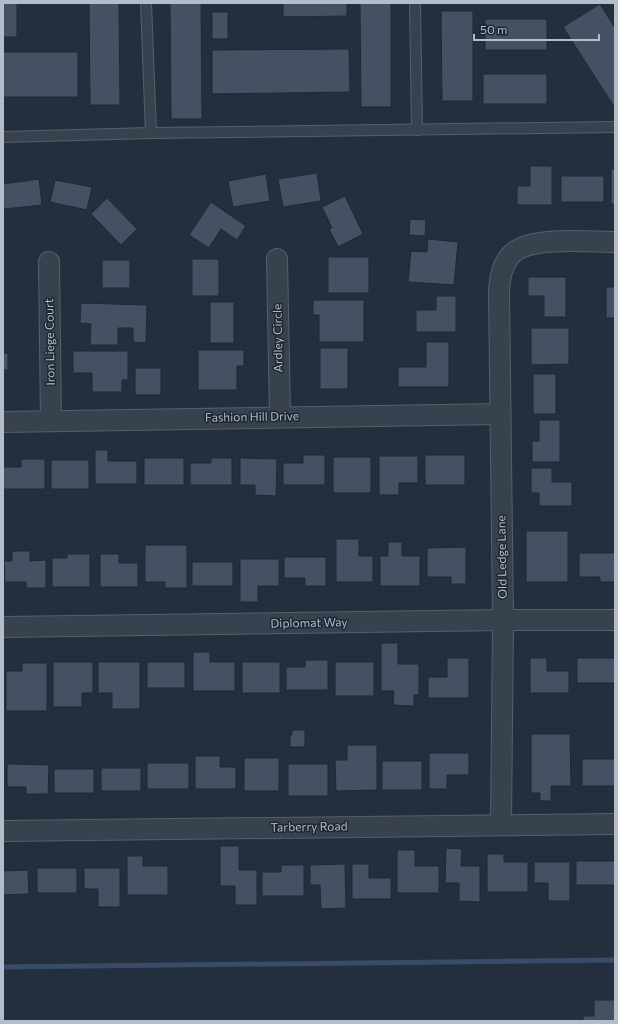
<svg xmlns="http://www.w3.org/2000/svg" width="618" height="1024" font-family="Commissioner,sans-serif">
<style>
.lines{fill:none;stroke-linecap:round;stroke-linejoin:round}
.stream{stroke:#394c67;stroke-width:5}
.building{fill:#455162;stroke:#1f2835}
.service-casing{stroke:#565f6c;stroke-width:12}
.minor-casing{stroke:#565f6c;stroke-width:22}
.service{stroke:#38414e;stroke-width:10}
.minor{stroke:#38414e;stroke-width:20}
.labels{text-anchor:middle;stroke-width:3;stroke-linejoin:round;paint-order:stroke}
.street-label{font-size:12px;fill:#b4bcc9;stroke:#1d2633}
</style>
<rect width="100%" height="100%" fill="#242f3e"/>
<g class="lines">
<!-- stream -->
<path class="stream" d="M3,967L615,960"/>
</g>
<!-- building -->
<g class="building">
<rect x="3" y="3" width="14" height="34"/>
<path d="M89,3H119L120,105H90Z"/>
<path d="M170,3H201L202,119H171Z"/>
<path d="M283,3H347V16L283,17Z"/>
<path d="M360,3H391V107H361Z"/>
<path d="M600,4L615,28V108L563,27Z"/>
<path d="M441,11H473V101H442Z"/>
<rect x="212" y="12" width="16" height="27"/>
<rect x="485" y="19" width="62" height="31"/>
<path d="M349,49L350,92L212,94V50Z"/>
<rect x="3" y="52" width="75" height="45"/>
<rect x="483" y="74" width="64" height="30"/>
<path d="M530,166H552V205H517V186H530Z"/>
<rect x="611" y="169" width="4" height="35"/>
<path d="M317,173L321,201L283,207L278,179Z"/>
<path d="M266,174L270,201L233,207L228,181Z"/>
<rect x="561" y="176" width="43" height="26"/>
<path d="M39,179L42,205L4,209L3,184Z"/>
<path d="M55,180L92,187L87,210L50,202Z"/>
<path d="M345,196L363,234L338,247L329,229L332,228L322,207Z"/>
<path d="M107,198L137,229L121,245L91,214Z"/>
<path d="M211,202L246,226L237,240L221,229L209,248L189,235Z"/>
<path d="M410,219L426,220L425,236L409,235Z"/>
<path d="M428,239L458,242L454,285L408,282L411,251L427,252Z"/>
<rect x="328" y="257" width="41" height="36"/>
<rect x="192" y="259" width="27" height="37"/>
<rect x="102" y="260" width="28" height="28"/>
<path d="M528,277H566V317H544V296H528Z"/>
<rect x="606" y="287" width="9" height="31"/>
<path d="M436,296H456V332H416V310H436Z"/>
<path d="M313,300H364V342H319V315H313Z"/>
<rect x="210" y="302" width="24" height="41"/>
<path d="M81,303L147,305L146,343L133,342V328H118V345H90L91,324L80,323Z"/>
<path d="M531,328H569V364L531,365Z"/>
<path d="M426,342H449V387H398V367H426Z"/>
<rect x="320" y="348" width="28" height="41"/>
<path d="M198,350H244V366H237V390H198Z"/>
<path d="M73,351H128V380H122V392H92V373H73Z"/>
<rect x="3" y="353" width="5" height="17"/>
<rect x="135" y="368" width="26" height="27"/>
<rect x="533" y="374" width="23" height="40"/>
<path d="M539,420H560V462H532V441H539Z"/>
<path d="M95,450H108V461H137V484H95Z"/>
<path d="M303,455H325V485H283V463H303Z"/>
<rect x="425" y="455" width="40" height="30"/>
<path d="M379,456H418V483H399V495H379Z"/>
<rect x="333" y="457" width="38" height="36"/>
<rect x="144" y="458" width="40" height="27"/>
<path d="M211,458H232V485H190V463H211Z"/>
<path d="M240,458L277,459L276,496L255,495V485H240Z"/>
<path d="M21,459H45V489H3V467H21Z"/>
<rect x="51" y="460" width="38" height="29"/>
<path d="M531,468H552V482H572V506H539V493H531Z"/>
<rect x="526" y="531" width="42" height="51"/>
<path d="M336,539H359V556H373V582H336Z"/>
<path d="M388,542H402V556H420V586H380V556H388Z"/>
<path d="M145,545H187V588H165V582H145Z"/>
<path d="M466,547V584H451V577H427V548Z"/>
<path d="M12,551H30V561L46,560V588H26V582H5L4,561H12Z"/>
<path d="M579,553H615V582H600V577H579Z"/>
<path d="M67,554H90V587H52V558H67Z"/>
<path d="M100,554H119V563H138V587H100Z"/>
<path d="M284,557H326V586H305V578H284Z"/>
<path d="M240,559H279V586H258V602H240Z"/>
<rect x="192" y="562" width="41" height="24"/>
<path d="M381,643H398V664H419V695H414V706L393,705L394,691H381Z"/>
<path d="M193,652H210V662H235V691H193Z"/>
<path d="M447,658H469V698H428V677H447Z"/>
<path d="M530,658H547V671H569V693H530Z"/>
<rect x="577" y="658" width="38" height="25"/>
<path d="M305,660H328V690H286V667H305Z"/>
<path d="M53,662H93V693H82V707H53Z"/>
<path d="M98,662H140V709H112V693H98Z"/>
<rect x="147" y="662" width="38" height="26"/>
<rect x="242" y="662" width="38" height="31"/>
<rect x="335" y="662" width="39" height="34"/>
<path d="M22,663H47V711H6V671H22Z"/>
<path d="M292,730H305V747H290V735H292Z"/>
<path d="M531,734H570L571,786H551V801H540V793H531Z"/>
<path d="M347,745H377V790L336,791L335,760H347Z"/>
<path d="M429,753H469V775H447V789H429Z"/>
<path d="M195,756H220V767H236V789H195Z"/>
<rect x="244" y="758" width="35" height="33"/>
<rect x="582" y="759" width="33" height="27"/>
<rect x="382" y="761" width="40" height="29"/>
<rect x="147" y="763" width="42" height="26"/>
<path d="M7,764L49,765L48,794H26V787H7Z"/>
<rect x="288" y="764" width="40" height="32"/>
<rect x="101" y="768" width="40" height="23"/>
<rect x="54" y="769" width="40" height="24"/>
<path d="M220,846H239V870H257V905H235V886H220Z"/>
<path d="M446,848L462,849L461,866H480V902L459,901V883H445Z"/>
<path d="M397,850H415V866H439V893H397Z"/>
<path d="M487,854H504V862H528V892H487Z"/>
<path d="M127,856H143V866H168V895H127Z"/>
<rect x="576" y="861" width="39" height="24"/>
<path d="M534,862H570V901H548V883H534Z"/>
<path d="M345,864L346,908L321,909L320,885H310V865Z"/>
<path d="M352,864H369V878H391V899H352Z"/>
<path d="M281,865H304V896H262V872H281Z"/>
<rect x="37" y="868" width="40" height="25"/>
<path d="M84,868H120V907H98V889H84Z"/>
<path d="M28,870L29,894L3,895V871Z"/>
<path d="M594,1000H615V1021H583V1016H594Z"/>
</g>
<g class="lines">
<!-- service casing -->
<g class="service-casing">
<g id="service">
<path d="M146,3L151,133"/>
<path d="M415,3L417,130"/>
<path d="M3,137L151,133L615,127"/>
</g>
</g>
<!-- minor casing -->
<g class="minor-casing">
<g id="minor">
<path d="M277,259L280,416"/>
<path d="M49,262L51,421"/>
<path d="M3,422L500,414"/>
<path d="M3,627L503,620H615"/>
<path d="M501,825L503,620L499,291C500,279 501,267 510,256C526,235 590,242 615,242"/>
<path d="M3,831L615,824"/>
</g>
</g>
<!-- service -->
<use href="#service" class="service"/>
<!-- minor -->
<use href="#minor" class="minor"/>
</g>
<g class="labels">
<!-- street labels -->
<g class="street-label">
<text transform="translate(278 338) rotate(-91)" y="4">Ardley Circle</text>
<text transform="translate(50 342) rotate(-91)" y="4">Iron Liege Court</text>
<text transform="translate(252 417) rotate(-1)" y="4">Fashion Hill Drive</text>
<text transform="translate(502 557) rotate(-91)" y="4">Old Ledge Lane</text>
<text transform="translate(309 623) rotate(-1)" y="4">Diplomat Way</text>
<text transform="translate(309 827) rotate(-1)" y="4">Tarberry Road</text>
</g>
</g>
<!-- border -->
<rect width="618" height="1024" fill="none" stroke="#b4bcc9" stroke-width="8"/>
<!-- scale -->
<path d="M474 34v6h125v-6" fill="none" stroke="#b4bcc9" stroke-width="2"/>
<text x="480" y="34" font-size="12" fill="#b4bcc9" stroke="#1d2633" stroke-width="3" paint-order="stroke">50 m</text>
</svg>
